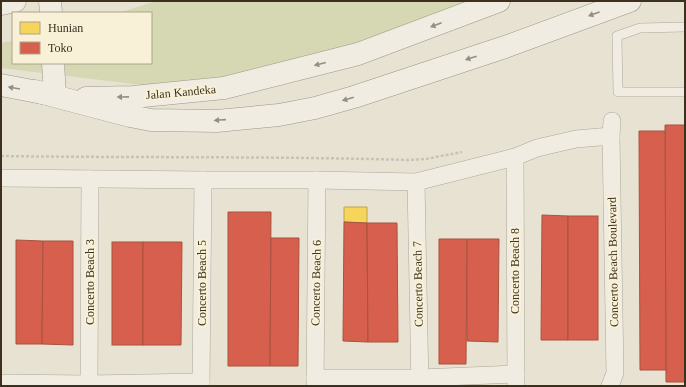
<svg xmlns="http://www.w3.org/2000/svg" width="686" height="387" font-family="Georgia,serif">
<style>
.green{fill:#d5d8b3}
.homes{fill:#f6d55c;stroke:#bea44a}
.shops{fill:#d6604d;stroke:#a8523f}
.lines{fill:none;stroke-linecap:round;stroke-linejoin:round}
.service-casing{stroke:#ada799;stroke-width:10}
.minor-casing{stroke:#ada799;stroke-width:18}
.secondary-casing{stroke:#9d9689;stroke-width:23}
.path{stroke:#c8c3b9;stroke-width:2.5;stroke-dasharray:3 2;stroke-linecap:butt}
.service{stroke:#f0ece2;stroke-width:9}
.minor{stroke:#f0ece2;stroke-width:17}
.secondary{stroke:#f0ece2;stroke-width:22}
.oneway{fill:#968e80}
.labels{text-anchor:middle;stroke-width:4;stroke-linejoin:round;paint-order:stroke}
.street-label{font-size:12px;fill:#3d301f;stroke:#f8f1d7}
</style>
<rect width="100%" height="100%" fill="#e7e2d1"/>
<!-- green -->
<path class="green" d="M156,1H482L361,46L210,81L142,85L1,68V43L13,41V63H151V13H119Z"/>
<!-- homes -->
<path class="homes" d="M344,207H367V223L344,222Z"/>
<!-- shops -->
<g class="shops">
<path d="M665,125H685V382H666Z"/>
<path d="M639,131H665L666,370H640Z"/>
<path d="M228,212H271L270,366H228Z"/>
<path d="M542,215L568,216V340H541Z"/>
<rect x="568" y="216" width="30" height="124"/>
<path d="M344,222L367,223L368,342L343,341Z"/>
<path d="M367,223H397L398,342H368Z"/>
<path d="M271,238H299L298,366H270Z"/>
<path d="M439,239H467L466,364H439Z"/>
<path d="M467,239H499L498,342L467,341Z"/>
<path d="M16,240L43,241L42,344H16Z"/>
<path d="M43,241H73V345L42,344Z"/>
<rect x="112" y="242" width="31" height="103"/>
<path d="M143,242H182L181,345H143Z"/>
</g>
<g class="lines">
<!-- service casing -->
<g class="service-casing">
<path id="service" d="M685,27L640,28L617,36L618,92H685"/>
</g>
<!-- minor casing -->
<g class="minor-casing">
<g id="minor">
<path d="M515,157L516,386"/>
<path d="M1,178L203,180H317L416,182L515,157L537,148L576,139L611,136"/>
<path d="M416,182L420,386"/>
<path d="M315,378H420L516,374"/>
<path d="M1,383L89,384L201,382"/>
<path d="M89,386L90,179"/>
<path d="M201,386L203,180"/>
<path d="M315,386L317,180"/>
<path d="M610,386L615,373L611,136L612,121"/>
</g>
</g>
<!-- secondary casing -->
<g class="secondary-casing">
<g id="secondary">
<path d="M50,1L51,13"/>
<path d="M1,4L15,1"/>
<path d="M53,63L55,95"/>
<path d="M1,85L48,94"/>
<path d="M35,91L130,116L151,120L217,121L279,115L315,108L354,97L505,47L630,1"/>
<path d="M86,98L133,97L224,88L358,54L499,1"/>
</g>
</g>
<!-- path -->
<path class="path" d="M1,156C137,158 272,156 408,160L426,159L462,152"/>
<!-- service -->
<use href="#service" class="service"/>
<!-- minor -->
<use href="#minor" class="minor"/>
<!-- secondary -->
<use href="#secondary" class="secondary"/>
</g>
<!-- one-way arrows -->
<defs><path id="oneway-solid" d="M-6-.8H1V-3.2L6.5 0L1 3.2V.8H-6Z"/></defs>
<g class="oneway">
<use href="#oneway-solid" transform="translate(594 14) rotate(160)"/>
<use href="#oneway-solid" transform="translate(436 25) rotate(159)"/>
<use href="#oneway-solid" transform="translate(471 58) rotate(162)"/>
<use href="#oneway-solid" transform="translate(320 64) rotate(166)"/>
<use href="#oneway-solid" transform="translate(14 88) rotate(-170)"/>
<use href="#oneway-solid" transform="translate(123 97) rotate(179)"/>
<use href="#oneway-solid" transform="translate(348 99) rotate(164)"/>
<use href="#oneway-solid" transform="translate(220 120) rotate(176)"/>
</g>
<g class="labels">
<!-- street labels -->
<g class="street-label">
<text transform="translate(181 92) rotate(-5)" y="4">Jalan Kandeka</text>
<text transform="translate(613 262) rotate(-91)" y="4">Concerto Beach Boulevard</text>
<text transform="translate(515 271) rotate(-90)" y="4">Concerto Beach 8</text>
<text transform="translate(90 282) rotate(-90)" y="4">Concerto Beach 3</text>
<text transform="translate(202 283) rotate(-90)" y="4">Concerto Beach 5</text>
<text transform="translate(316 283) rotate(-89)" y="4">Concerto Beach 6</text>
<text transform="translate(418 284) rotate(-91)" y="4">Concerto Beach 7</text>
</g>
</g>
<!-- border -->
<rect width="686" height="387" fill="none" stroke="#3d301f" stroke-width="4"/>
<!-- legend -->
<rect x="12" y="12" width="140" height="52" fill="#f8f1d7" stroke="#ada48d"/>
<rect x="20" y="22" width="20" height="12" fill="#f6d55c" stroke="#ada48d"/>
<text x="48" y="32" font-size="12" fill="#3d301f">Hunian</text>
<rect x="20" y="42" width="20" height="12" fill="#d6604d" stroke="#ada48d"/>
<text x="48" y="52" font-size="12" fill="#3d301f">Toko</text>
</svg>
